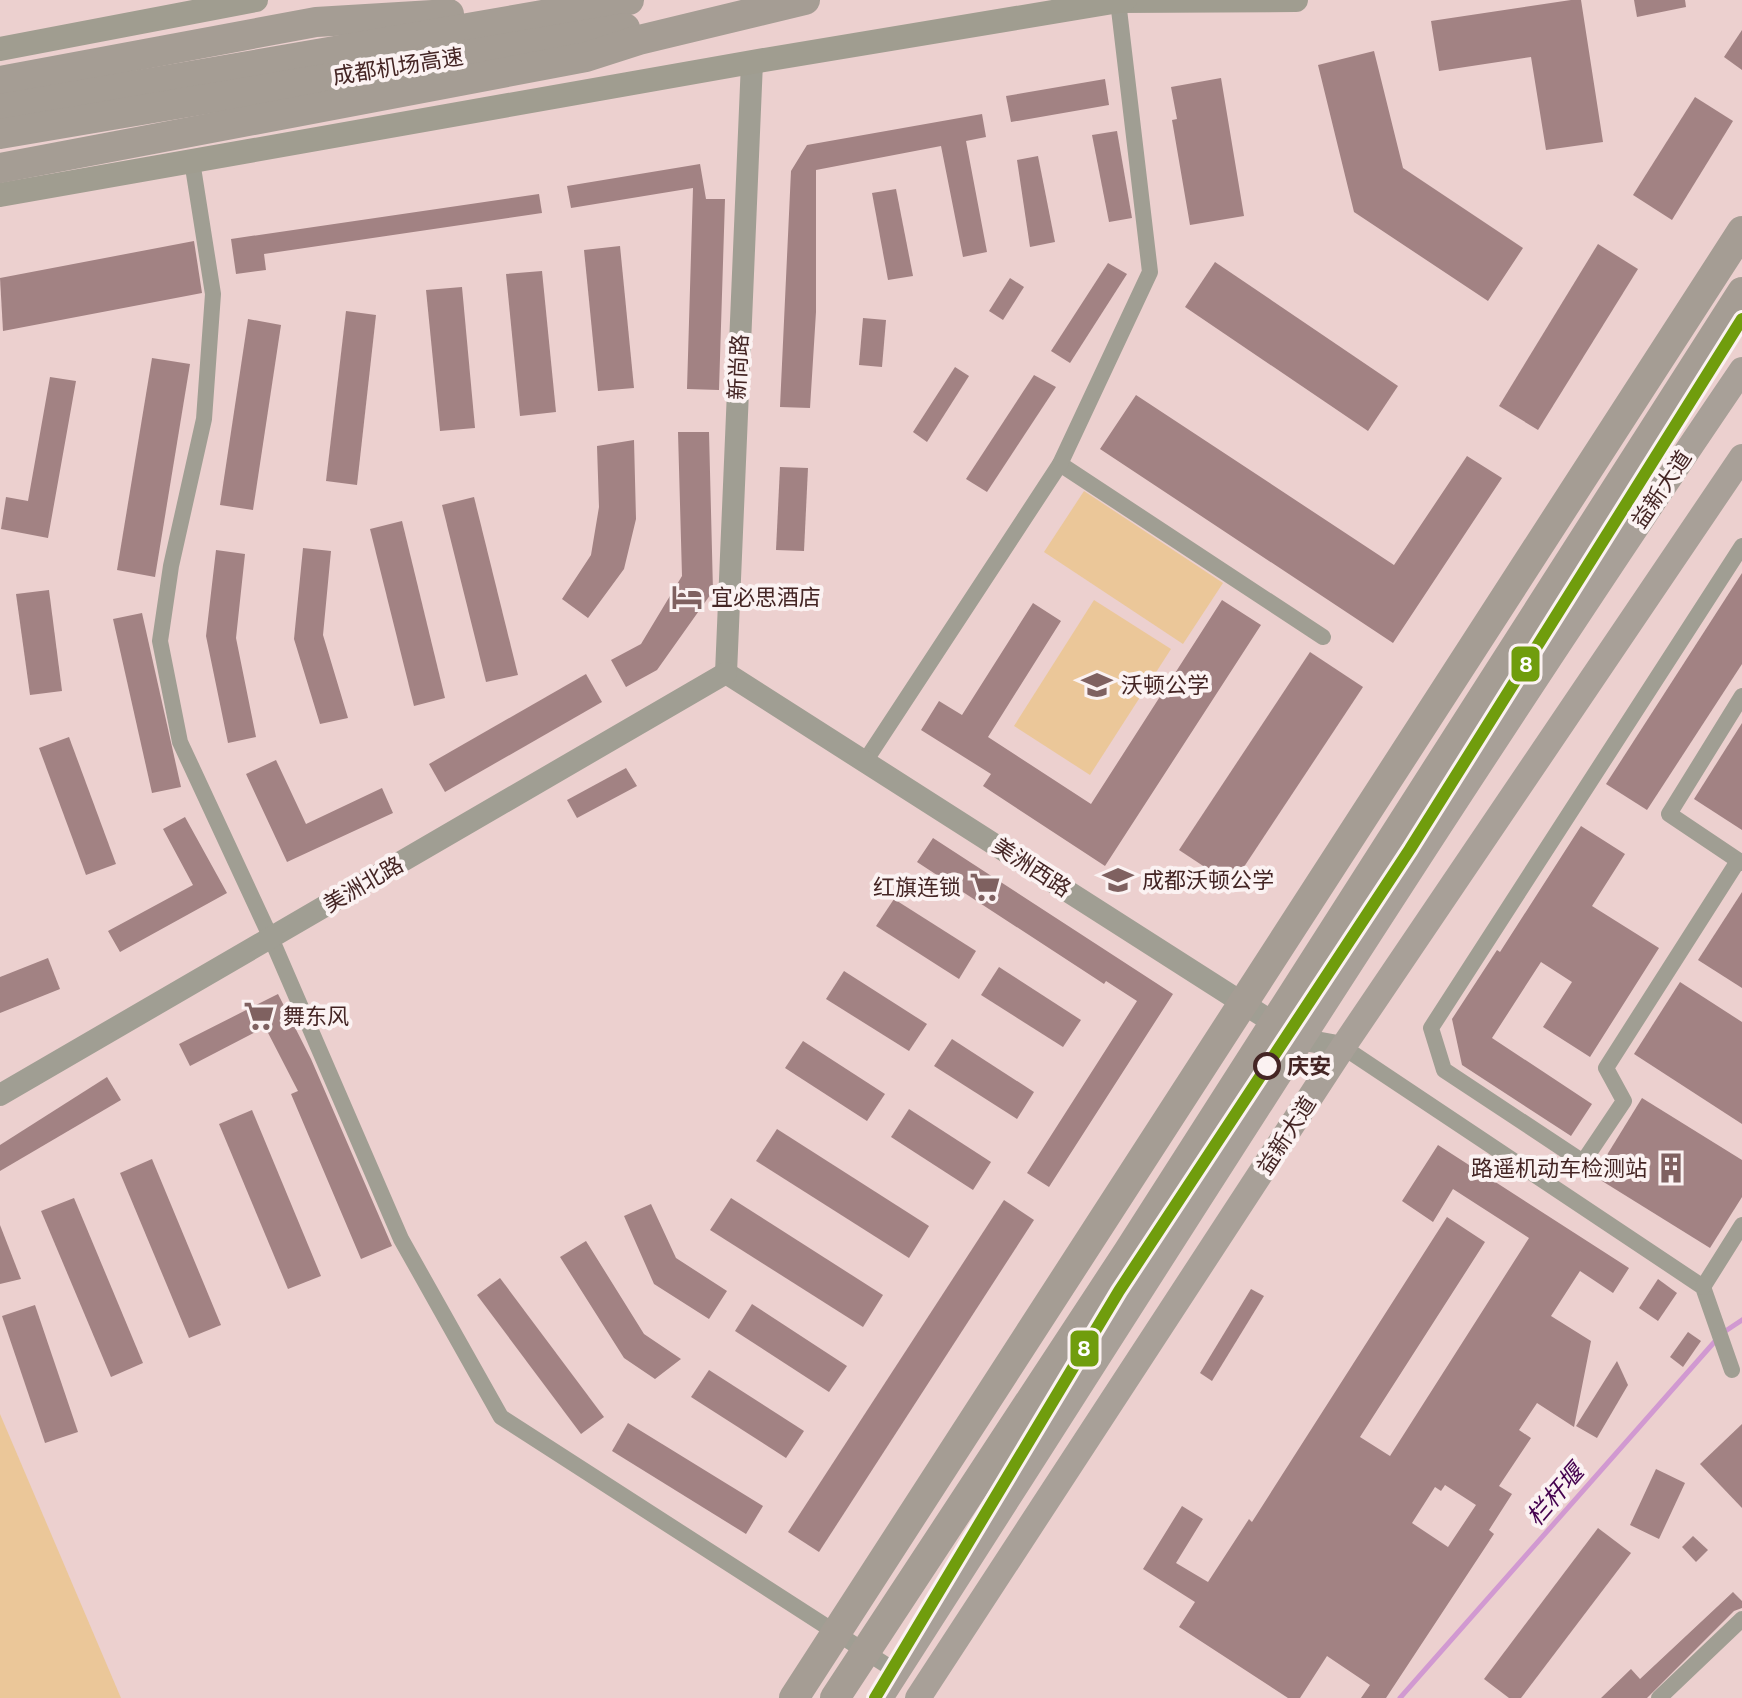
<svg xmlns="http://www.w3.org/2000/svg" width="1742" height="1698" font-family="Figtree,'Noto Sans SC',sans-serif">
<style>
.green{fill:#ebc799}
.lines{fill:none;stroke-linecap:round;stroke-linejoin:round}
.stream{stroke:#d199d1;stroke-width:5}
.building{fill:#a28283;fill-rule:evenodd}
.minor{stroke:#a09e93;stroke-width:16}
.tertiary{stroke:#a09e93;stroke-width:22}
.secondary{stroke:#a09d90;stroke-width:24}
.primary{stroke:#a8a098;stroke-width:26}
.motorway{stroke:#a59d94;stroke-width:30}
.motorway-bridge{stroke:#a59d94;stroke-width:30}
.metro-1-casing{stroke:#fbf2f2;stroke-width:18}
.metro-1{stroke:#709d0d;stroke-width:12}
.stop-dot{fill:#fbf2f2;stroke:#442524;stroke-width:4}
.labels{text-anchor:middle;stroke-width:8;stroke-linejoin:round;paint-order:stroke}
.street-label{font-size:22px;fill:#442524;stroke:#fbf2f2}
.poi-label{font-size:22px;fill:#442524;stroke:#fbf2f2;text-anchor:start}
.stop-label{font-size:22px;font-weight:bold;fill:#442524;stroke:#fbf2f2;text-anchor:start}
.water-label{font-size:24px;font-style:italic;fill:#44014e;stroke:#fbf2f2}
.line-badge{stroke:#fbf2f2;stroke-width:3}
.badge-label{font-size:22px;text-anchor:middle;font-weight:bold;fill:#fff}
</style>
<rect width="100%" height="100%" fill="#ecd0cf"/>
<!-- green -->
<g class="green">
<path d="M1084,491L1223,583L1183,644L1044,552Z"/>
<path d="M1094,600L1171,649L1090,775L1014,726Z"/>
<path d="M0,1414L121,1698H0Z"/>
</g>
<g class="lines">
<!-- stream -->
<g class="stream">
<path d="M1724,1332L1742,1320"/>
<path d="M1400,1698L1717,1339"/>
</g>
</g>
<!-- building -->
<g class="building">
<path d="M1571,0H1581L1603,142L1546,150L1531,57L1439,71L1431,21Z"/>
<path d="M1634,0H1685L1686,7L1637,17Z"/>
<path d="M1742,30V70L1724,57Z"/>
<path d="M1374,51L1403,168L1523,248L1488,301L1354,212L1318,65Z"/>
<path d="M1221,78L1244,216L1190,225L1172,120L1177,119L1171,87Z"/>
<path d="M1105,79L1109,105L1011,122L1006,96Z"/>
<path d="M1695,97L1733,121L1672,220L1633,195Z"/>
<path d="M982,114L986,137L966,141L987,252L963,257L941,146L816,170V312L810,408L780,407L791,171L807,145Z"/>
<path d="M1117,131L1132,218L1109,222L1092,135Z"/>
<path d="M1038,156L1055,242L1030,247L1017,160Z"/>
<path d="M700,164L706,199H725L719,390L687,389L693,188L571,208L567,186Z"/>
<path d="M896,189L913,276L888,280L872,193Z"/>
<path d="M539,194L542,213L264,254L266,270L236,274L231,239Z"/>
<path d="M194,241L202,293L3,331L0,278Z"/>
<path d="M1598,244L1638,269L1538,430L1499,406Z"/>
<path d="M620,246L634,388L598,391L584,250Z"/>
<path d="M1215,262L1398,386L1368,431L1185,307Z"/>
<path d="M1108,263L1127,274L1070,363L1051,351Z"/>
<path d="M542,271L556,412L520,416L506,274Z"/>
<path d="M1010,278L1024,287L1003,320L989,311Z"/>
<path d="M462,287L475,428L440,431L426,290Z"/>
<path d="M346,311L376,315L357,485L326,481Z"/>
<path d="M863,318L886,320L882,367L859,365Z"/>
<path d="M248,319L281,325L253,510L220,505Z"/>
<path d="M152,358L190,364L155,577L117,570Z"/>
<path d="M955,367L969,376L927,442L913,432Z"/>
<path d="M1034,375L1056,387L987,492L966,479Z"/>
<path d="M50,377L76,381L48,538L1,529L6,497L28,501Z"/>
<path d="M1136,395L1394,565L1467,456L1502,478L1393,643L1100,449Z"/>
<path d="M678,432H709L713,591L657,670L626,687L611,660L641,644L682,576Z"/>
<path d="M634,440L636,519L624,569L588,618L562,599L591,555L599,507L597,446Z"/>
<path d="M780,467L808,468L804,551L776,550Z"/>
<path d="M474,497L518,675L486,682L442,505Z"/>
<path d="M402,521L445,698L414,706L370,529Z"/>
<path d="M303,548L331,551L323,635L348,718L320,724L294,639Z"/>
<path d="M216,550L245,554L236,638L256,737L228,743L206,636Z"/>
<path d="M1742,573V664L1647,810L1606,784Z"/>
<path d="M49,590L62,691L30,695L16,594Z"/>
<path d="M1222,600L1261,625L1105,866L983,786L991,774L921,730L939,701L962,715L1033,603L1061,621L988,737L1091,804Z"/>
<path d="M142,613L181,787L152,793L113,619Z"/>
<path d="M1310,652L1363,687L1232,885L1179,850Z"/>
<path d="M586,674L602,702L445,792L429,764Z"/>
<path d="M1742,723V830L1694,799Z"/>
<path d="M69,737L116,864L86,875L39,748Z"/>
<path d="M276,760L306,824L382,788L393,813L287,862L246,774Z"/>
<path d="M626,768L637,786L577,818L567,800Z"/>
<path d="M185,817L227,893L120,952L108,931L193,885L163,829Z"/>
<path d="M1581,826L1625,854L1592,906L1659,948L1590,1057L1543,1027L1572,982L1541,962L1492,1038L1592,1104L1571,1136L1462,1065L1452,1019L1497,950L1500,952Z"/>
<path d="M933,838L1173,994L1049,1187L1027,1173L1137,1001L1106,981L1104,984L917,862Z"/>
<path d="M1742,892V988L1698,960Z"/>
<path d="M894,899L976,951L959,979L876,926Z"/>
<path d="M48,958L60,989L0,1013V977Z"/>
<path d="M999,967L1081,1020L1063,1047L981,995Z"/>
<path d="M844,971L927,1024L909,1051L826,999Z"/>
<path d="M1680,982L1742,1022V1124L1634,1054Z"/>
<path d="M278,994L311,1059L392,1246L361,1259L291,1094L298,1091L265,1027L190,1066L179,1044Z"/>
<path d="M952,1039L1034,1092L1017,1119L934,1066Z"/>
<path d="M803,1041L885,1094L867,1121L785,1068Z"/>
<path d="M107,1077L121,1100L0,1171V1145Z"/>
<path d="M1642,1098L1742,1160V1197L1710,1248L1594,1176Z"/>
<path d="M909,1109L991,1162L973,1190L891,1137Z"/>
<path d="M252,1110L321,1276L288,1289L219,1124Z"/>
<path d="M777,1129L929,1226L909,1258L756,1161Z"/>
<path d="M1438,1145L1629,1268L1613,1293L1580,1271L1551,1316L1591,1341L1574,1427L1537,1403L1519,1430L1531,1438L1499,1486L1512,1494L1489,1530L1494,1534L1386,1698H1361L1370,1685L1327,1656L1300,1698H1288L1179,1627L1195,1602L1143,1569L1182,1506L1203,1519L1176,1563L1208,1582L1249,1519L1252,1522L1447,1217L1485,1242L1360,1437L1390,1456L1529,1238L1453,1189L1433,1222L1402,1201ZM1445,1485L1476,1505L1448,1547L1412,1523L1435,1487L1441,1491Z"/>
<path d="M152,1159L221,1325L189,1338L120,1173Z"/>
<path d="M74,1198L143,1363L111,1377L41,1211Z"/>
<path d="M731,1198L883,1295L863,1327L710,1230Z"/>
<path d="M1004,1200L1034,1220L819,1552L788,1532Z"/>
<path d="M651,1204L676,1258L727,1291L709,1319L654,1284L624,1216Z"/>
<path d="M0,1225L21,1279L0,1284Z"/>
<path d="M586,1241L644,1334L681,1359L655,1379L624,1358L560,1257Z"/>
<path d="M500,1278L604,1417L581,1434L477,1295Z"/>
<path d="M1658,1279L1677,1293L1658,1321L1639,1308Z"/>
<path d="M1251,1289L1264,1296L1212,1381L1200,1373Z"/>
<path d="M752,1304L847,1366L829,1392L735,1331Z"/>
<path d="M35,1305L78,1432L45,1443L2,1316Z"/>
<path d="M1688,1332L1701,1341L1683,1367L1670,1357Z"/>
<path d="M1617,1361L1628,1385L1597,1438L1576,1426Z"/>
<path d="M709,1370L804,1431L786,1458L691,1397Z"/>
<path d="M628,1423L763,1506L746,1534L612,1451Z"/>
<path d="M1742,1424V1508L1700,1464Z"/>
<path d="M1656,1469L1685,1483L1659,1539L1630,1525Z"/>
<path d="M1598,1528L1631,1553L1521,1698H1509L1484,1679Z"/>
<path d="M1693,1536L1708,1550L1696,1562L1682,1547Z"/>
<path d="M1733,1592L1742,1601V1608L1734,1611L1647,1698H1601L1631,1669L1640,1679Z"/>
</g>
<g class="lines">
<!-- minor -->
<g class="minor">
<path d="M192,161L213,294L204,419L171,566L160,641L180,742L271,938L401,1239L501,1417L897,1672"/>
<path d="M1060,464L1323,637"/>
<path d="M1742,696L1669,814L1742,863"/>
<path d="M866,760L1060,464L1150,272L1118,1"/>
<path d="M1738,861L1606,1068L1624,1101L1583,1162L1444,1070L1431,1028L1742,546"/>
<path d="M1343,1047L1703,1287L1732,1370"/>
<path d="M1703,1287L1742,1225"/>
<path d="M1659,1698L1742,1619"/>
</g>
<!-- tertiary -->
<g class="tertiary">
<path d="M726,673L1299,1039L1343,1047"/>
<path d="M726,673L752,62"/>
<path d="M0,1095L726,673"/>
</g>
<!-- secondary -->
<g class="secondary">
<path d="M1118,1L1296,0"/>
<path d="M0,49L256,0"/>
<path d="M0,195L752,62L1125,0"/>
</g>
<!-- primary -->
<g class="primary">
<path d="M880,1698C1165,1254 1445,807 1742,370"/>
<path d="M918,1698L1343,1047L1742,457"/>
</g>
<!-- motorway -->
<g class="motorway">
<path d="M0,81L316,22L449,14"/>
<path d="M0,109L629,0"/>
<path d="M0,134L625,28"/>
<path d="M0,168L586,57L639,40L805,0"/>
</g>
<!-- motorway-bridge -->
<g class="motorway-bridge">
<path d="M794,1698L1742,231"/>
<path d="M835,1698L1128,1252L1742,292"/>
</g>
<!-- metro-1 casing -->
<g class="metro-1-casing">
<path id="metro-1" d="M875,1698L1119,1291L1410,849L1742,319"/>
</g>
<!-- metro-1 -->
<use href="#metro-1" class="metro-1"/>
</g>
<!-- icons -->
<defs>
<g id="hotel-bare" transform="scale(2.4)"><path d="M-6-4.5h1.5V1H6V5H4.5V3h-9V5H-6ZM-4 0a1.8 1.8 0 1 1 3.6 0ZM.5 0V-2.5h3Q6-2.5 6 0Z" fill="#7f6160" stroke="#fbf2f2" stroke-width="2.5" paint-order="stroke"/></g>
<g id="school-bare" transform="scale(2.4)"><path d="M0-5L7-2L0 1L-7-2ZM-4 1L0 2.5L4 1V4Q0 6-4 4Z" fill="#7f6160" stroke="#fbf2f2" stroke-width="2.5" paint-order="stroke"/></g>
<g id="supermarket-bare" transform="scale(2.4)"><path d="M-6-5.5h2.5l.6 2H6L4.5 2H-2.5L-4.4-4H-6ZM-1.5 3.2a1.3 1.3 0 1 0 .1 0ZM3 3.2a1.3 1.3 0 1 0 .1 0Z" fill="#7f6160" stroke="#fbf2f2" stroke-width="2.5" paint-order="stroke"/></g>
<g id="building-bare" transform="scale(2.4)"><path d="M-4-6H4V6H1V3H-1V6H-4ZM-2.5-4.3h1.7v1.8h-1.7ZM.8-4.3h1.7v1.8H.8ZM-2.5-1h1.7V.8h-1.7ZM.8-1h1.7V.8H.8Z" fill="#7f6160" stroke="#fbf2f2" stroke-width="2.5" paint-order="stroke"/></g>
</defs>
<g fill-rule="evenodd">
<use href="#hotel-bare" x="687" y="597"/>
<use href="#school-bare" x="1097" y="685"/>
<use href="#school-bare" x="1118" y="880"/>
<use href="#supermarket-bare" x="985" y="887"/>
<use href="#supermarket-bare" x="259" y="1016"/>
<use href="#building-bare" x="1671" y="1168"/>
</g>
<!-- markers -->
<circle class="stop-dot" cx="1267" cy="1066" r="12"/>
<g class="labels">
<!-- street labels -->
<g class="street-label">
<text transform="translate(398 66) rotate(-9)" y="8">成都机场高速</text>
<text transform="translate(738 367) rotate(-87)" y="8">新尚路</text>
<text transform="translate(1661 489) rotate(-56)" y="8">益新大道</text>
<text transform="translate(1032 867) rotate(33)" y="8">美洲西路</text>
<text transform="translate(363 884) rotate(-30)" y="8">美洲北路</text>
<text transform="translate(1286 1135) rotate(-57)" y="8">益新大道</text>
</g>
<!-- poi labels -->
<g class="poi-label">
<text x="711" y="605">宜必思酒店</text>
<text x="1121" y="693">沃顿公学</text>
<text x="1142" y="888">成都沃顿公学</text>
<text x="961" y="895" text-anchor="end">红旗连锁</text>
<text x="283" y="1024">舞东风</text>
<text x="1647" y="1176" text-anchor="end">路遥机动车检测站</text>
</g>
<!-- stop labels -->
<g class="stop-label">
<text x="1287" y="1074">庆安</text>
</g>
<!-- water labels -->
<g class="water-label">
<text transform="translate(1555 1495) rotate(-49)" y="8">栏杆堰</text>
</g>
</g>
<g class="line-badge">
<rect x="1510" y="645" width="31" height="38" rx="8" fill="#709d0d"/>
<rect x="1069" y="1329" width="31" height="39" rx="8" fill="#709d0d"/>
</g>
<g class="badge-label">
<text x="1526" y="672">8</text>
<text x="1084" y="1356">8</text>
</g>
</svg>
